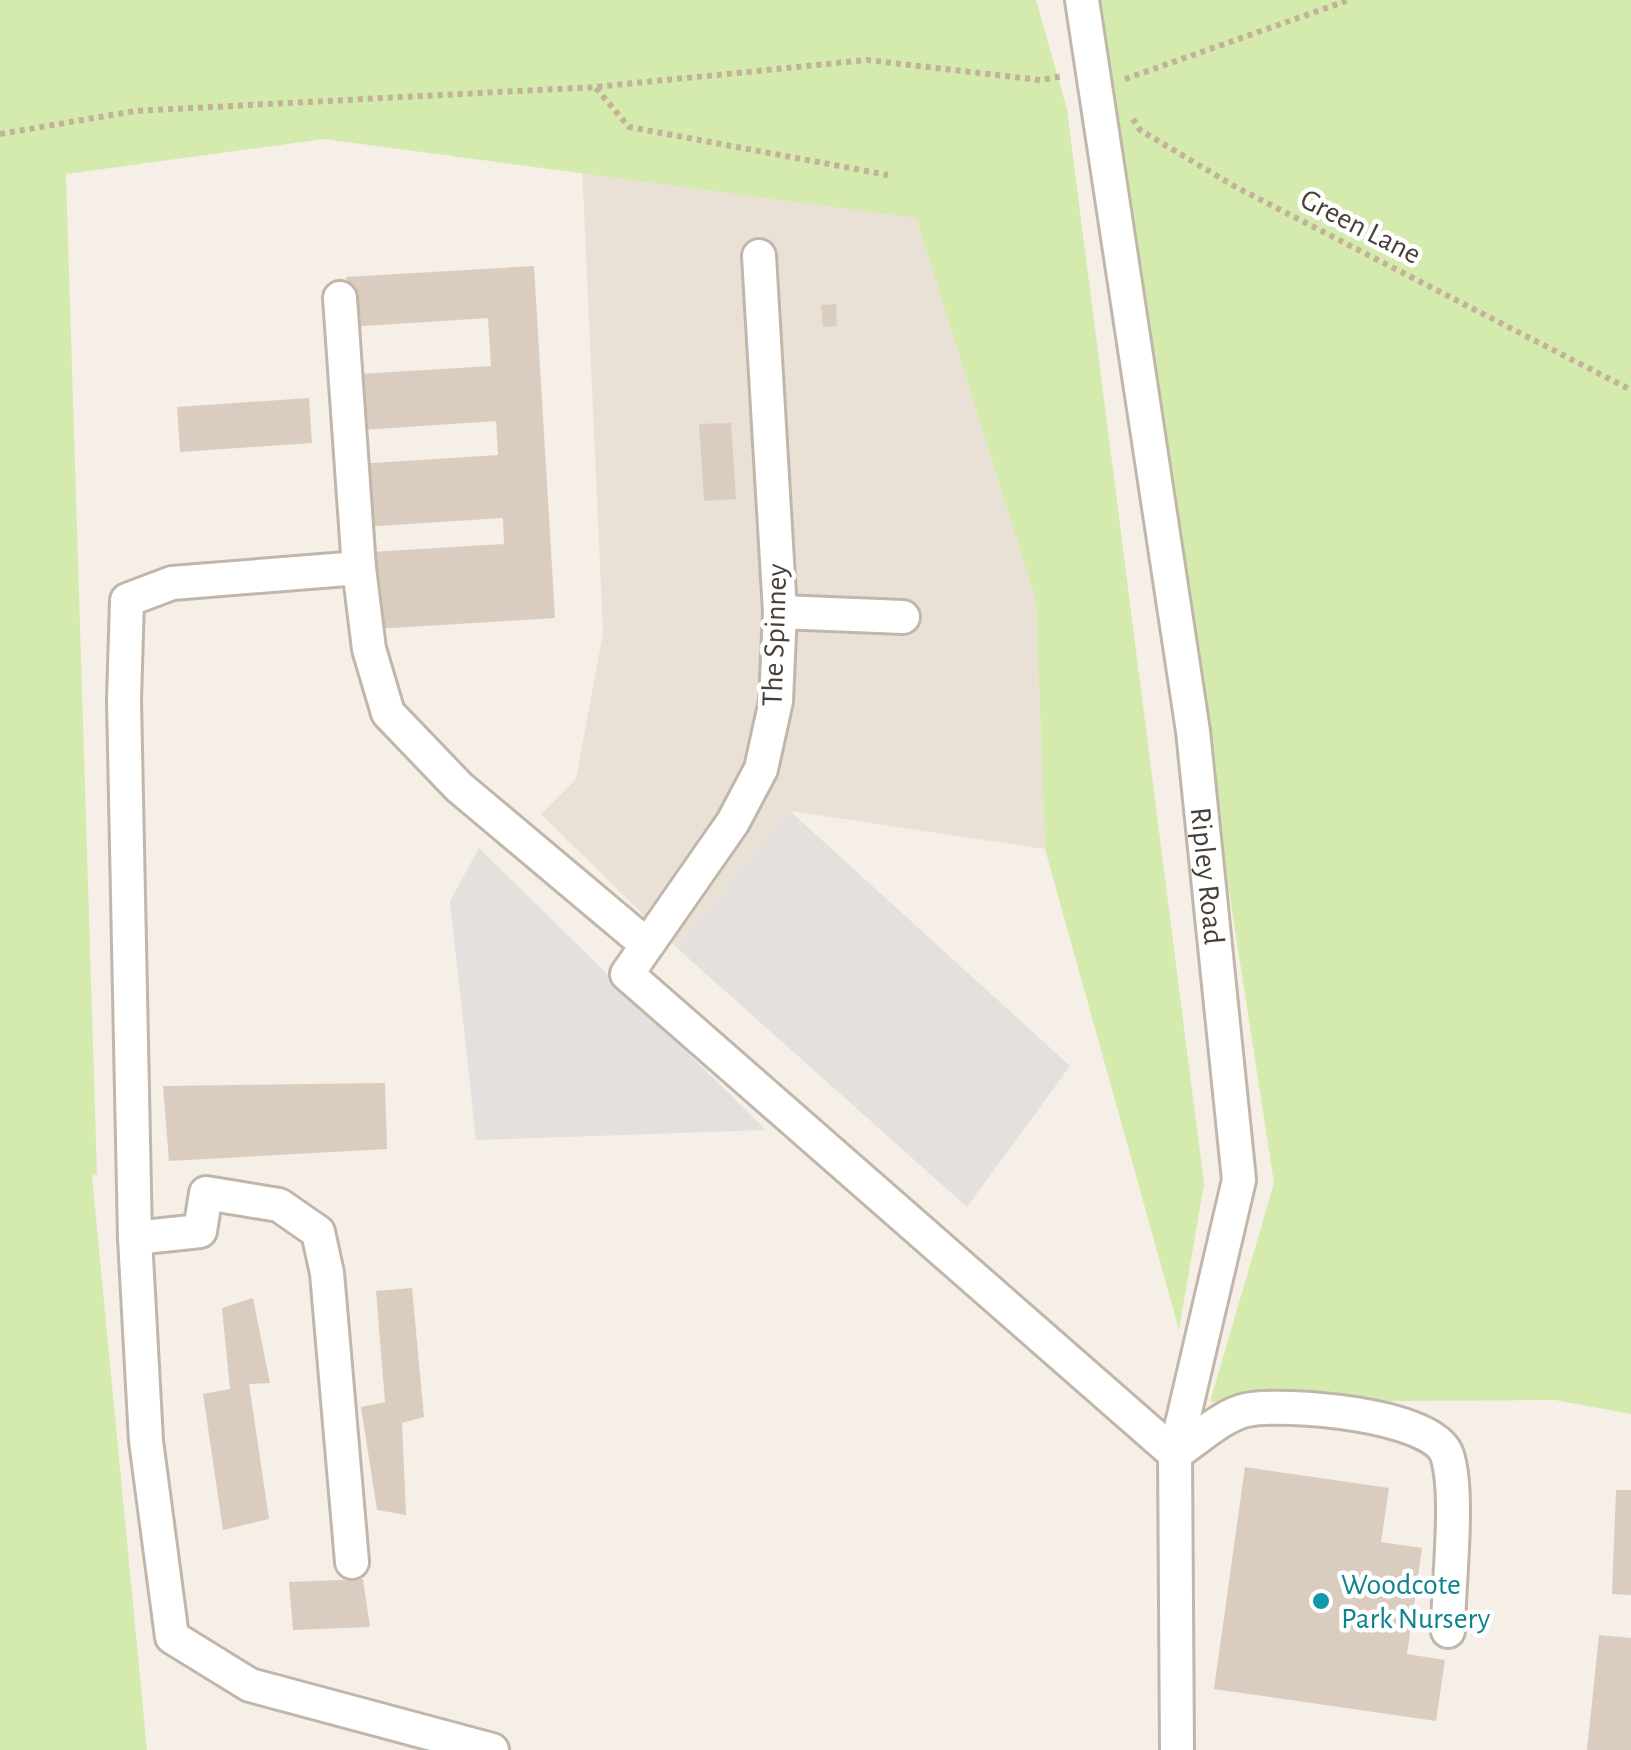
<svg xmlns="http://www.w3.org/2000/svg" width="1631" height="1750" font-family="'Alegreya Sans',sans-serif">
<style>
.residential{fill:#e9e1d5}
.green{fill:#d5ebae}
.parking{fill:#e3e0dd}
.building{fill:#dacdbf}
.lines{fill:none;stroke-linecap:round;stroke-linejoin:round}
.minor-casing{stroke:#c1b6a9;stroke-width:38}
.path{stroke:#c3b19a;stroke-width:6;stroke-dasharray:5 5;stroke-linecap:butt}
.minor{stroke:#fff;stroke-width:32}
.culture-dot{fill:#0f9aa8;stroke:#fff;stroke-width:4}
.labels{text-anchor:middle;stroke-width:9;stroke-linejoin:round;paint-order:stroke}
.street-label{font-size:30px;fill:#483f36;stroke:#fff}
.culture-label{font-size:30px;fill:#0d838f;stroke:#fff;text-anchor:start}
</style>
<rect width="100%" height="100%" fill="#f5efe8"/>
<!-- residential -->
<path class="residential" d="M582,165L916,218L1036,601L1045,849L790,811L677,948L541,814L576,779L603,633Z"/>
<!-- green -->
<g class="green">
<path d="M0,0H1036L1067,109L1204,1184L1179,1330L1045,849L1036,601L916,218L324,139L66,174L97,1174L92,1176L147,1750H0Z"/>
<path d="M1092,0H1631V1414L1555,1400L1210,1402L1274,1183Z"/>
</g>
<!-- parking -->
<g class="parking">
<path d="M790,811L1070,1066L967,1207L677,948Z"/>
<path d="M479,848L766,1130L476,1140L450,901Z"/>
</g>
<!-- building -->
<g class="building">
<path d="M534,266L555,618L376,629L371,552L504,544L503,518L362,527L358,464L498,455L496,421L362,430L359,374L491,366L488,318L349,327L346,277Z"/>
<path d="M836,304L837,326L823,327L821,305Z"/>
<path d="M309,398L312,443L180,452L177,407Z"/>
<path d="M731,423L736,499L704,501L699,424Z"/>
<path d="M385,1083L387,1149L169,1161L163,1086Z"/>
<path d="M412,1288L424,1417L402,1423L406,1515L377,1510L361,1407L385,1402L376,1291Z"/>
<path d="M253,1298L270,1383L249,1384L269,1519L223,1530L203,1394L230,1389L222,1308Z"/>
<path d="M1245,1467L1389,1488L1381,1542L1422,1548L1407,1654L1445,1660L1436,1721L1214,1689Z"/>
<path d="M1616,1490H1631V1595L1612,1594Z"/>
<path d="M363,1579L370,1627L293,1630L289,1582Z"/>
<path d="M1599,1635L1631,1638V1750H1587Z"/>
</g>
<g class="lines">
<!-- minor casing -->
<g class="minor-casing">
<g id="minor">
<path id="s1" d="M1082,0L1193,731L1239,1180L1175,1454L1177,1750"/>
<path d="M759,256L780,612L776,701L761,769L733,822L627,974L1175,1454C1195,1441 1223,1415 1246,1410C1284,1402 1433,1414 1447,1455C1460,1494 1448,1586 1448,1631"/>
<path d="M340,298L359,568"/>
<path d="M780,612L903,617"/>
<path d="M135,1238L124,700L127,600L172,583L359,568L369,649L388,713L459,787L647,945"/>
<path d="M352,1562L327,1273L318,1232L279,1205L206,1193L200,1231L135,1238L146,1441L172,1637L250,1685L492,1750"/>
</g>
</g>
<!-- path -->
<g class="path">
<path d="M1125,79L1349,0"/>
<path d="M596,88L629,127L888,175"/>
<path d="M1133,119L1140,130L1234,186L1631,390"/>
<path d="M0,134L135,111L595,87L867,60L1040,80L1064,76"/>
</g>
<!-- minor -->
<use href="#minor" class="minor"/>
</g>
<!-- markers -->
<circle class="culture-dot" cx="1321" cy="1601" r="10"/>
<g class="labels">
<!-- street labels -->
<g class="street-label">
<text transform="translate(1361 226) rotate(27)" y="10">Green Lane</text>
<text transform="translate(774 635) rotate(-88)" y="10">The Spinney</text>
<text dy="10" stroke="none"><textPath href="#s1" startOffset="885">Ripley Road</textPath></text>
</g>
<!-- culture labels -->
<g class="culture-label">
<text x="1341" y="1594">Woodcote<tspan x="1341" dy="34">Park Nursery</tspan></text>
</g>
</g>
</svg>
